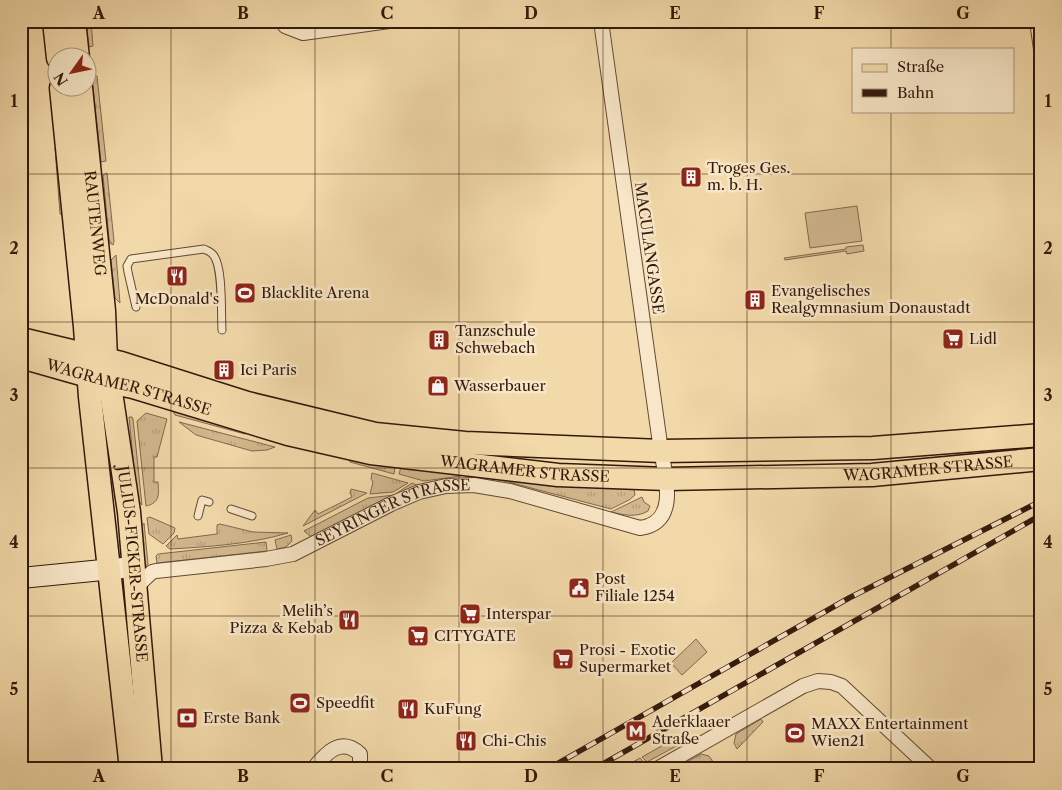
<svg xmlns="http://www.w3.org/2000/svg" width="1062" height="790" font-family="'Libre Caslon Text',serif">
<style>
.grass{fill:url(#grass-tufts);stroke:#82684d}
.pitch{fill:#d2b88e;stroke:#82684d}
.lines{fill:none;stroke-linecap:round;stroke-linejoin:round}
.lane-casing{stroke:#634933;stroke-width:9}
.street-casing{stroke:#634933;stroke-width:16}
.secondary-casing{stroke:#33190c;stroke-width:22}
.primary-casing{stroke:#33190c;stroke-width:25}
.lane{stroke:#f7e6c7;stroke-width:7}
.street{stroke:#f7e6c7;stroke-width:14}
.secondary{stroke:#f7e6c7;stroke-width:20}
.primary{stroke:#f2d9a9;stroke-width:22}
.rail-casing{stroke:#33190c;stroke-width:5.5}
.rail{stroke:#f7e6c7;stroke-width:4;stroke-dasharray:11;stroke-linecap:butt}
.grid{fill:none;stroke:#33190c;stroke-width:1;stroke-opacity:0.55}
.labels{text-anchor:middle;stroke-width:5;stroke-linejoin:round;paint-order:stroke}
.poi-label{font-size:15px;fill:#33190c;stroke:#f7e6c7;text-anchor:start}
.street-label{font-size:15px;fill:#33190c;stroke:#f7e6c7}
.neatline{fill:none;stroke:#33190c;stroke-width:2}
.grid-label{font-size:16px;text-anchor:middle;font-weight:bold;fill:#33190c}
</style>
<defs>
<pattern id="grass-tufts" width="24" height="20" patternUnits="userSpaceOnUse" patternTransform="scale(1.25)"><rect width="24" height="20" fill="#d2b88e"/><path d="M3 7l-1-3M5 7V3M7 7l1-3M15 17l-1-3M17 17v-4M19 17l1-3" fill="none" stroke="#b59e79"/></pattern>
</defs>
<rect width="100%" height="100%" fill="#f2d9a9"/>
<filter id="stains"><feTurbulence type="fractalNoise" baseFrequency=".004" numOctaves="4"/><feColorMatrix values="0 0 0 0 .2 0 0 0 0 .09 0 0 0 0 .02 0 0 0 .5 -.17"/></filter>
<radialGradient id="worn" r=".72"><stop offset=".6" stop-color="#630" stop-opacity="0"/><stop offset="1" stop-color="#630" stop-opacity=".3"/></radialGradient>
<!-- grass -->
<g class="grass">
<path d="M86,21H91L93,46L89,47Z"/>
<path d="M97,76L106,161L101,162L92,77Z"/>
<path d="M60,147L62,215L60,214L55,148Z"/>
<path d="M107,173L114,241L113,245L110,243L109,238L103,175Z"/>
<path d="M116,255L120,303L115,298L111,260Z"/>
<path d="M172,409L247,432V433L245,434L175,415Z"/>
<path d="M146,413L167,419L157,457H154V482H158C159,494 160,503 146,506L137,421Z"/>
<path d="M129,417H132L133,419L142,505L137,499Z"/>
<path d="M179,422L275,447L267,450L252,451L196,435Z"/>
<path d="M349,459L395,467L394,474L350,462Z"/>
<path d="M401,467L461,473V476L424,481L399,474Z"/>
<path d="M372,473L408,483L393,492L370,494L373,482L371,479Z"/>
<path d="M498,476L597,488L634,489L635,495L629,500L611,509L497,479Z"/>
<path d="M412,483L419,486L315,536H310L304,531L368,498L394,495Z"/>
<path d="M351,489L367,493L303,526L315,510L318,514L352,497L350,493Z"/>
<path d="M642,497L644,502L650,506L648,511C636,518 624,515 611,512Z"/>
<path d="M150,517L175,528L174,533L163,544L149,534L147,518Z"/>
<path d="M144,523L148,564L144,567L141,527Z"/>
<path d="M220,524L253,532L288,533C251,544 207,547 170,549L166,546L177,535L178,539L217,534V525Z"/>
<path d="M291,535L292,541L286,547L277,549L275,540Z"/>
<path d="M266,542L267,551L157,563L156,556L158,554Z"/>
<path d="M761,719L763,722L760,725L737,749L734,743L736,734Z"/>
<path d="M674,739L680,744L647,762L642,757Z"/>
<path d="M701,754L709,756L716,766L710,769H674Z"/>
<path d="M640,758L645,764L636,769H621Z"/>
</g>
<!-- pitch -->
<g class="pitch">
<path d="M857,206L862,241L810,248L805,213Z"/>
<path d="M863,245L864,251L847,254L846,251L785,260L784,258L846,249V247Z"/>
<path d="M696,639L707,652L682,675L671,663Z"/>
</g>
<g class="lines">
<!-- lane casing -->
<g class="lane-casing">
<g id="lane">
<path d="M136,307L128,272L127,266L131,259L204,249C208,251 212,252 214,256C223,268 221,313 222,330"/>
<path d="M231,509L252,516"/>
<path d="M198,516L202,500L209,502"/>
</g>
</g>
<!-- street casing -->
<g class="street-casing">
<g id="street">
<path d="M282,21L285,26L303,33L389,21"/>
<path d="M1037,21L1041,49"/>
<path id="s1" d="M135,588L152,572L156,571L266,559L293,554L391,504L419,492L446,486L474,485L510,491L640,528C679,523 666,477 661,451L601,21"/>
<path d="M313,769C326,753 341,736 360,754V769"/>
<path d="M657,769L803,686L818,681L831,682L842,686L931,769"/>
</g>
</g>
<!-- secondary casing -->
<g class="secondary-casing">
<path id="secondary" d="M21,578L133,567"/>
</g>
<!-- primary casing -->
<g class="primary-casing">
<g id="primary">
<path d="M54,21L58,58"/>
<path d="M74,21L78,58"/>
<path d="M61,88L85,327L90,397L131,769"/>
<path id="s2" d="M81,88L104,311L106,359L129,512L151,769"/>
<path d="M21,339L121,363L247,403L375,434L465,443L661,451L873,448L1041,435"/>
<path id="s3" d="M21,357L109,382L133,387L288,434L371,453L558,475L667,479L872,475L1041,459"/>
</g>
</g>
<!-- lane -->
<use href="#lane" class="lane"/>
<!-- street -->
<use href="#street" class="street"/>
<!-- secondary -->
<use href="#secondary" class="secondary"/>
<!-- primary -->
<use href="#primary" class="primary"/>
<!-- rail casing -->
<g class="rail-casing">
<g id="rail">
<path d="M548,769L849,598L1041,501"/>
<path d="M594,769L1041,515"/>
</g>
</g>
<!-- rail -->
<use href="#rail" class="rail"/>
</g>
<!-- grid -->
<path class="grid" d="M171,21V769M315,21V769M459,21V769M603,21V769M747,21V769M891,21V49M891,111V769M21,174H1041M21,322H1041M21,468H1041M21,616H1041"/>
<!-- icons -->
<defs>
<g id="building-square" transform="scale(1.125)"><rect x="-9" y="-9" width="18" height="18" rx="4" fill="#8f2418" stroke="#f7e6c7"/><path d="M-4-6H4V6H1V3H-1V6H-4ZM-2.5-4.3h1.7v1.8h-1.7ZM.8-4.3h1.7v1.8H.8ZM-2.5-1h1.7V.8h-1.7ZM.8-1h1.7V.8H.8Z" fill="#fff"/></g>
<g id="restaurant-square" transform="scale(1.125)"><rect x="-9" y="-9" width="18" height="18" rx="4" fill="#8f2418" stroke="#f7e6c7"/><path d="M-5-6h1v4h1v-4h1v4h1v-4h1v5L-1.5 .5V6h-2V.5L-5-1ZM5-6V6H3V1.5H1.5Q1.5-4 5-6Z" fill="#fff"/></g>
<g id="stadium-square" transform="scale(1.125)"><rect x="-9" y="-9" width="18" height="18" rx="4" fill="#8f2418" stroke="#f7e6c7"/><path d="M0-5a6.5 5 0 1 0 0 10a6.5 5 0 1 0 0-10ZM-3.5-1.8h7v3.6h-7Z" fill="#fff"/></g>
<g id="supermarket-square" transform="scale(1.125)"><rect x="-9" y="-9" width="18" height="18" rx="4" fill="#8f2418" stroke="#f7e6c7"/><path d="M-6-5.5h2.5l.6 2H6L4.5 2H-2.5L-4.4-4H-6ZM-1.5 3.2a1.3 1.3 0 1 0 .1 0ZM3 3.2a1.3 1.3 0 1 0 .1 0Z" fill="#fff"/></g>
<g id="shop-square" transform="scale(1.125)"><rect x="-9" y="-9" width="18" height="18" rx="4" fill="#8f2418" stroke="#f7e6c7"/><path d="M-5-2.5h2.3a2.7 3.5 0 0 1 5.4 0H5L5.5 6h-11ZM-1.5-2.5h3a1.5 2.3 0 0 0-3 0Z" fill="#fff"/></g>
<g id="civic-square" transform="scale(1.125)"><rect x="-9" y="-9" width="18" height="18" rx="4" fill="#8f2418" stroke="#f7e6c7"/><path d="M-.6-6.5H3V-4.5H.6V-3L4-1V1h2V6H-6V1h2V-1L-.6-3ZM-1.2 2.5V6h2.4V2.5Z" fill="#fff"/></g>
<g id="bank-square" transform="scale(1.125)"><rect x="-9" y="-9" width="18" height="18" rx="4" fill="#8f2418" stroke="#f7e6c7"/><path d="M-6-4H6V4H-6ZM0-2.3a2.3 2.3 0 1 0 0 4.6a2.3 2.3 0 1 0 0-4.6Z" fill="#fff"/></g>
<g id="metro-square" transform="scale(1.125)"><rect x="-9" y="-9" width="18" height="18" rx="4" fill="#8f2418" stroke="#f7e6c7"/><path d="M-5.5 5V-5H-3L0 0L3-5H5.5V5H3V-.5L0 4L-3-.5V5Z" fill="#fff"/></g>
</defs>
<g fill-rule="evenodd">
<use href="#building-square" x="691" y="177"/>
<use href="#restaurant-square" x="177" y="276"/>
<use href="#stadium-square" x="245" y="293"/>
<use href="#building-square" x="755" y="300"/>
<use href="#supermarket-square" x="953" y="339"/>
<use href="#building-square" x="439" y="340"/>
<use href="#building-square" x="224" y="370"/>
<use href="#shop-square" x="438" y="386"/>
<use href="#civic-square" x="579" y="588"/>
<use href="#supermarket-square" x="470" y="614"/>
<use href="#restaurant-square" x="349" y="620"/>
<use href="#supermarket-square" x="418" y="636"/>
<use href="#supermarket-square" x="563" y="659"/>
<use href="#stadium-square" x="300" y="703"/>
<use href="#restaurant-square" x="408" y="709"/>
<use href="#bank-square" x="187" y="718"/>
<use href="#metro-square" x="636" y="731"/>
<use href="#stadium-square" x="795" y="733"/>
<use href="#restaurant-square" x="466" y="741"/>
</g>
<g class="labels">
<!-- poi labels -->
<g class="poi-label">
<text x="707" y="173">Troges Ges.<tspan x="707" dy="17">m. b. H.</tspan></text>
<text x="771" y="296">Evangelisches<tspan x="771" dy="17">Realgymnasium Donaustadt</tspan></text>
<text x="261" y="298">Blacklite Arena</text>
<text x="177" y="304" text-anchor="middle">McDonald's</text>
<text x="455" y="336">Tanzschule<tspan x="455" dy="17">Schwebach</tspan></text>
<text x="969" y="344">Lidl</text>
<text x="240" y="375">Ici Paris</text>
<text x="454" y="391">Wasserbauer</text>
<text x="595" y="584">Post<tspan x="595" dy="17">Filiale 1254</tspan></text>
<text x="333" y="616" text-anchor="end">Melih’s<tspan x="333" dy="17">Pizza &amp; Kebab</tspan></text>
<text x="486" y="619">Interspar</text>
<text x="434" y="641">CITYGATE</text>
<text x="579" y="655">Prosi - Exotic<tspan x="579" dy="17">Supermarket</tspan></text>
<text x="316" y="708">Speedfit</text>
<text x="424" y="714">KuFung</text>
<text x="203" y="723">Erste Bank</text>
<text x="652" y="727">Aderklaaer<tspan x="652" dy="17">Straße</tspan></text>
<text x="811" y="729">MAXX Entertainment<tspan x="811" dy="17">Wien21</tspan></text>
<text x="482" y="746">Chi-Chis</text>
</g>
<!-- street labels -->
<g class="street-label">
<text dy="5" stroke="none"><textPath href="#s2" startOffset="136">RAUTENWEG</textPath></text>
<text transform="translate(649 248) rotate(82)" y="5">MACULANGASSE</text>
<text dy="5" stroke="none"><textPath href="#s3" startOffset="112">WAGRAMER STRASSE</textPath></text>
<text dy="5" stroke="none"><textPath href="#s3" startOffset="518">WAGRAMER STRASSE</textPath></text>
<text dy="5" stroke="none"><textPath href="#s3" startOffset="922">WAGRAMER STRASSE</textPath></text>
<text dy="5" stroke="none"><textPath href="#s1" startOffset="275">SEYRINGER STRASSE</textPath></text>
<text dy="5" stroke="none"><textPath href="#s2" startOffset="479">JULIUS-FICKER-STRASSE</textPath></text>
</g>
</g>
<!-- margin -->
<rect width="1062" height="790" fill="none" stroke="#f2d9a9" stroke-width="55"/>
<!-- legend -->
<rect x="852" y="48" width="162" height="65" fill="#f7e6c7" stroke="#a9947c"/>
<rect x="862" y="64" width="25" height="8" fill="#f2d9a9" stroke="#a9947c"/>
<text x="897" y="72" font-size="15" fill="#33190c">Straße</text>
<rect x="862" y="89" width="25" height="8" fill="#33190c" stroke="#a9947c"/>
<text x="897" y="98" font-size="15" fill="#33190c">Bahn</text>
<!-- north arrow -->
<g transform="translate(72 72) rotate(237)"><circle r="24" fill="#f7e6c7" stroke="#a9947c"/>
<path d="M0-4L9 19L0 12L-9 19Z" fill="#8f2418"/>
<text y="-8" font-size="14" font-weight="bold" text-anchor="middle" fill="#33190c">N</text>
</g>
<rect x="28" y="28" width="1006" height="734" class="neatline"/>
<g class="grid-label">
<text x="99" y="19">A</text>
<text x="243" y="19">B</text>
<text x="387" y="19">C</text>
<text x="531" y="19">D</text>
<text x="675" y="19">E</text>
<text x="819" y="19">F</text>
<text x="963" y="19">G</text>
<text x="14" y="107">1</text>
<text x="1048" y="107">1</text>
<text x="14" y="254">2</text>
<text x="1048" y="254">2</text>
<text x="14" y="401">3</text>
<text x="1048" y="401">3</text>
<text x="14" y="548">4</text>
<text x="1048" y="548">4</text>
<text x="14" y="695">5</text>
<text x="1048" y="695">5</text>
<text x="99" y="782">A</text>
<text x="243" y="782">B</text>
<text x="387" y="782">C</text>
<text x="531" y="782">D</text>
<text x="675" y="782">E</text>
<text x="819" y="782">F</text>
<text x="963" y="782">G</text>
</g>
<rect width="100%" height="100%" filter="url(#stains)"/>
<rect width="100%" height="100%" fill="url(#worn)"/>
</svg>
